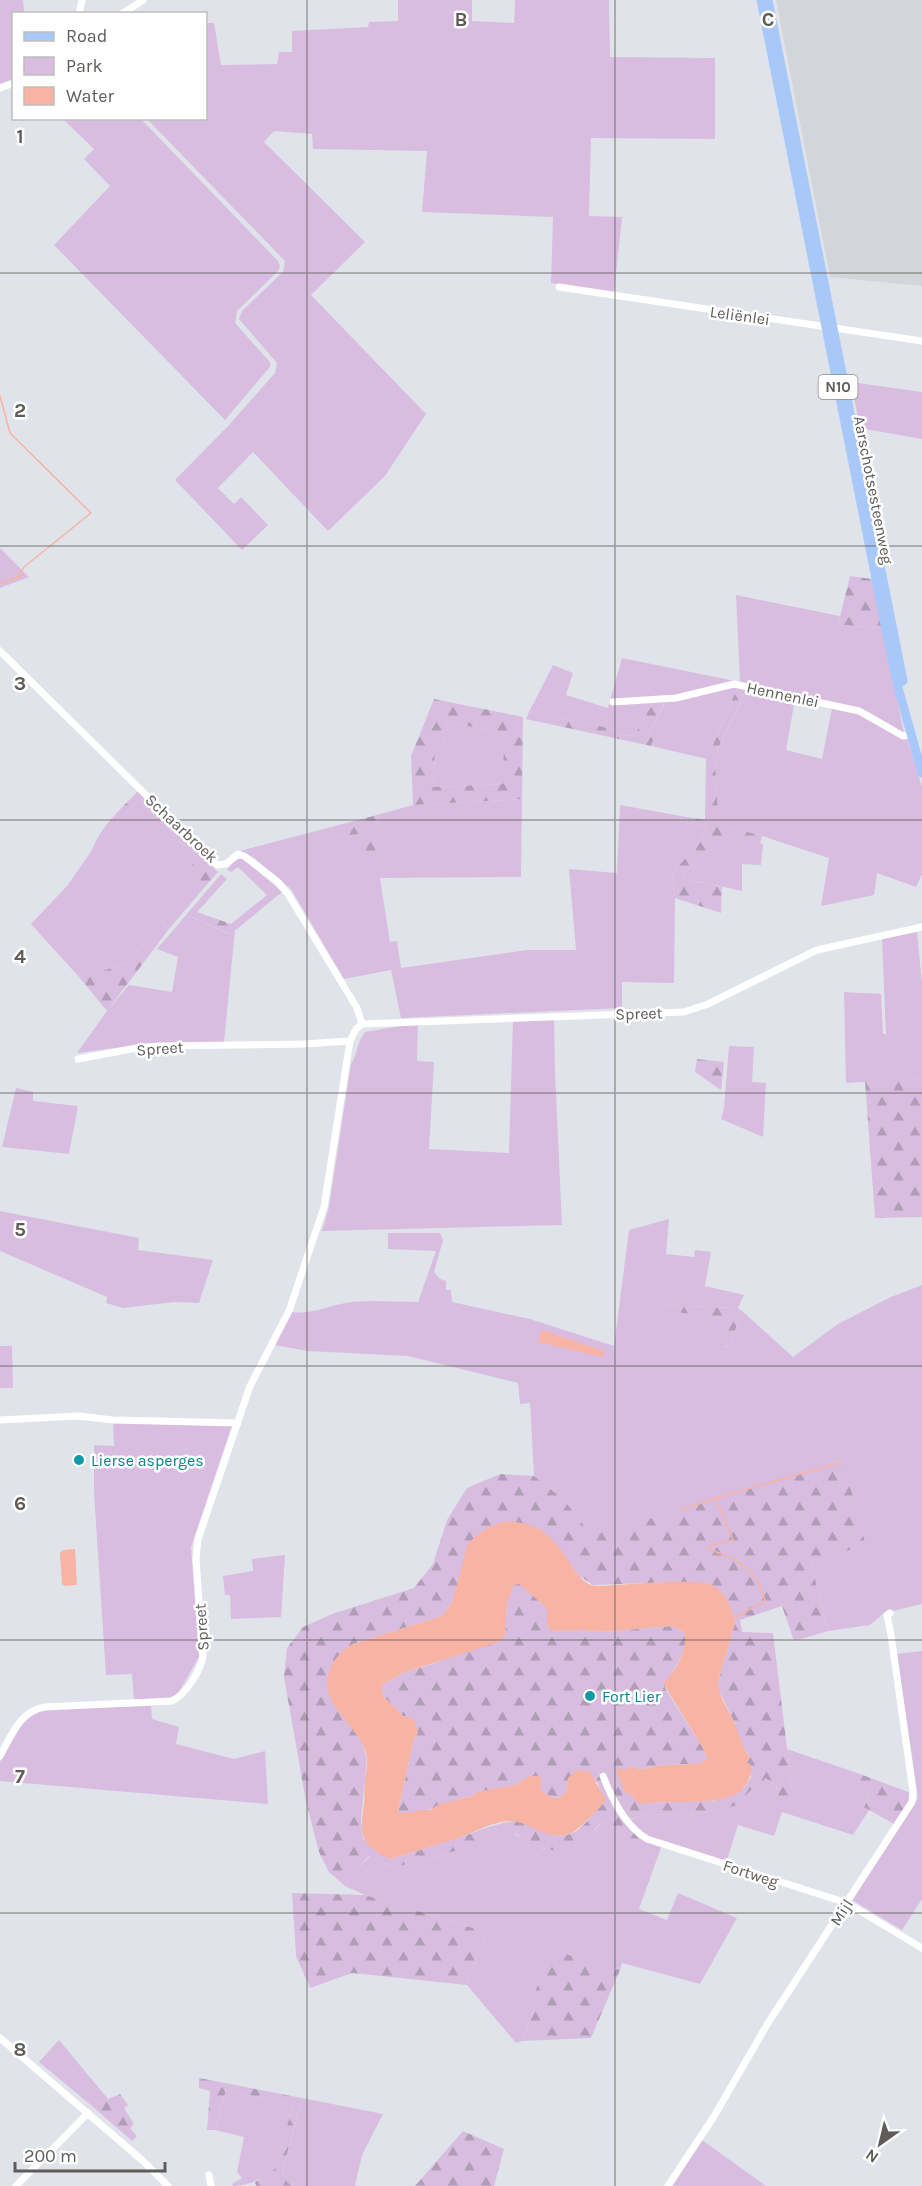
<svg xmlns="http://www.w3.org/2000/svg" width="922" height="2186" font-family="Karla,sans-serif">
<style>
.industrial{fill:#d2d5d9}
.green{fill:#d8bde0}
.forest{fill:url(#forest-firs);fill-rule:evenodd}
.water{fill:#f7b3a3}
.lines{fill:none;stroke-linecap:round;stroke-linejoin:round}
.stream{stroke:#f7b3a3;stroke-width:1.5}
.minor{stroke:#fff;stroke-width:7}
.major{stroke:#a7c8f8;stroke-width:9}
.grid{fill:none;stroke:#5f5b58;stroke-width:1.5;stroke-opacity:0.55}
.culture-dot{fill:#0f9aa8;stroke:#fff;stroke-width:2}
.labels{text-anchor:middle;stroke-width:5;stroke-linejoin:round;paint-order:stroke}
.shield{fill:#fff;stroke:#8f8c8a;stroke-width:1.5}
.shield-label{font-size:15px;font-weight:bold;fill:#5f5b58}
.street-label{font-size:16px;fill:#5f5b58;stroke:#fff}
.culture-label{font-size:16px;fill:#0d838f;stroke:#fff;text-anchor:start}
.grid-label{font-size:20px;text-anchor:middle;font-weight:bold;fill:#5f5b58;stroke:#fff;stroke-width:5;stroke-linejoin:round;paint-order:stroke}
</style>
<defs>
<pattern id="forest-firs" width="22" height="20" patternUnits="userSpaceOnUse" patternTransform="scale(1.5)"><rect width="22" height="20" fill="#d8bde0"/><path d="M5 1l3.5 6h-7zM16 11l3.5 6h-7z" fill="#b29db8"/></pattern>
</defs>
<rect width="100%" height="100%" fill="#e0e4ea"/>
<!-- industrial -->
<path class="industrial" d="M776,0H922V286L830,277Z"/>
<!-- green -->
<g class="green">
<path d="M0,0H23L24,13L14,14L13,79L0,84Z"/>
<path d="M398,0H472V21L514,23L515,0H609L610,57L715,58V139L591,138L589,216L622,217L614,293L551,283L553,217L422,212L427,151L313,149L312,134L274,131L264,142L365,242L311,295L426,414L385,476L328,531L253,452L218,488L234,504L241,497L268,525L242,550L175,480L229,425L275,373L277,363L239,319L242,311L283,272L285,261L147,119L206,118V23H214L221,65L277,64L279,52H292V31L368,27L369,22L398,21Z"/>
<path d="M63,119H141L278,261L280,266L278,271L237,311L235,323L270,362V367L225,420L54,245L110,186L84,159L94,149Z"/>
<path d="M851,382L922,392V439L860,428Z"/>
<path d="M0,548L29,577L0,588Z"/>
<path d="M736,595L840,616L838,625L882,628L904,733L867,711L740,682L707,759L651,746L654,738L649,735L665,702H653L634,736L618,735L614,729L529,712L553,665L573,673L566,695L608,708L622,658L740,682Z"/>
<path d="M746,688L795,699L786,750L822,759L832,708L858,713L907,738L922,787V874L916,887L877,873L874,895L821,906L829,858L762,836L725,826L718,813L715,761L713,760C723,736 738,713 746,688Z"/>
<path d="M446,721L504,734V784L433,787L435,752L442,750Z"/>
<path d="M522,799L521,877L380,878L390,942L397,941L401,968L527,950H576L569,869L617,873L620,805L681,816L680,821L707,827L697,846L672,873L675,898L674,983L622,982V1008L401,1018L391,970L344,979L291,889L253,857L240,851L331,827L335,837L359,834L376,860L372,831L378,821L377,815L413,805Z"/>
<path d="M139,801L194,855L195,882L203,889L169,929L162,923L126,964L79,977L31,924L67,886L92,850L99,851L110,830Z"/>
<path d="M727,836L763,844L761,865L742,864V891L683,878L682,874Z"/>
<path d="M186,915L230,934L235,930L224,1042L137,1045L77,1053L107,1011L129,985L172,992L178,957L157,949Z"/>
<path d="M917,932L922,983V1078L846,1083L844,992L881,994L883,1034H886L882,939Z"/>
<path d="M554,1018L555,1071L562,1225L322,1231L329,1207L351,1064C358,1054 356,1043 365,1032L418,1023L417,1061L434,1062L429,1149L509,1153L513,1019Z"/>
<path d="M729,1046L754,1047L752,1082L766,1083L763,1137L721,1119L724,1108Z"/>
<path d="M16,1088L33,1092V1101L78,1106L69,1154L2,1147Z"/>
<path d="M0,1211L139,1238L138,1250L213,1260L199,1303L174,1302L123,1308L106,1303L107,1297L0,1251Z"/>
<path d="M669,1219L666,1254L694,1257L695,1250L711,1252L705,1286L744,1295L738,1308L656,1305L727,1319L722,1345L729,1347L742,1311L793,1357L838,1324L891,1297L922,1285V1604L884,1613L870,1625L828,1631L810,1559L843,1460L592,1537L564,1500L534,1476L530,1403L520,1404L518,1383L408,1356L308,1351L274,1345L292,1312C314,1315 331,1304 352,1302C374,1300 397,1302 418,1302L436,1251L388,1249V1233H440L443,1240L434,1272L440,1279L446,1281V1290H451L452,1302L530,1319L614,1346L629,1230Z"/>
<path d="M0,1346H12L13,1388H0Z"/>
<path d="M113,1421L232,1425L191,1547L199,1657L177,1695L167,1698L134,1700L132,1674L106,1675L94,1493V1445L114,1446Z"/>
<path d="M285,1555L281,1617L231,1619L230,1595H225L223,1576L253,1571L252,1559Z"/>
<path d="M922,1651V1899L902,1930L852,1900L918,1798L897,1654Z"/>
<path d="M151,1706L152,1719L179,1727L176,1744L234,1759L265,1751L268,1804L0,1781V1762L24,1721L28,1716L42,1709Z"/>
<path d="M787,1749L860,1774L858,1780L870,1794L864,1806L869,1810L853,1835L782,1812L774,1836L738,1825L726,1863L662,1845L639,1909L667,1920L678,1893L737,1918L700,1984L622,1963L620,1970L552,1951L530,2007L534,2009L522,2041L516,2043L467,1985L486,1932L365,1895L345,1886L357,1869L370,1856C375,1859 381,1863 387,1864C412,1870 453,1851 476,1843L475,1837L511,1824L517,1835L544,1849L584,1842L603,1821L626,1838L627,1821L646,1814L688,1815L716,1811L736,1805L751,1790L761,1786L765,1778L776,1785L778,1796L792,1789Z"/>
<path d="M59,2040L108,2099L92,2106L39,2062Z"/>
<path d="M226,2090L293,2105L275,2170C261,2178 250,2186 233,2186L232,2184L242,2178L237,2172L244,2137L215,2130Z"/>
<path d="M302,2098L383,2114L362,2155L355,2186H292L287,2182L282,2174Z"/>
<path d="M702,2140L766,2186H672Z"/>
</g>
<!-- forest -->
<g class="forest">
<path d="M850,576L872,579L882,628L838,625Z"/>
<path d="M738,686L746,688C738,713 723,735 713,760H715L718,813L725,826L762,836L760,844L727,836L682,874L683,878L722,887L721,913L675,898L672,873L697,846L707,827L680,821L681,816L705,820L706,758C710,755 733,698 738,686Z"/>
<path d="M434,699L523,717L522,799L413,805L411,756ZM446,721L504,734L503,784L433,787L435,752L442,751Z"/>
<path d="M665,701L649,735L654,738L651,746L526,719L529,712L614,729L618,735L634,736L653,702Z"/>
<path d="M138,791L218,872L203,889C188,878 192,872 194,855L139,801L110,830L99,852L92,850C101,826 121,809 138,791Z"/>
<path d="M377,815L378,821L372,831L377,860L365,861L359,834L335,837L331,827Z"/>
<path d="M242,858L282,892L231,934L186,915L221,874L227,879L197,912L231,924L267,895L238,867L231,872L227,870L234,861Z"/>
<path d="M162,923L169,929L107,1011L79,977L126,964Z"/>
<path d="M697,1059L724,1062L721,1090L695,1072Z"/>
<path d="M922,1078V1217L875,1218L865,1081Z"/>
<path d="M656,1305L738,1308L742,1311L729,1347L721,1345L726,1319L655,1309Z"/>
<path d="M843,1460L866,1546L810,1559L828,1631L794,1641L782,1606L740,1620L742,1632L773,1633L792,1789L782,1812L772,1807L778,1796L776,1785L765,1778L761,1786L751,1790L737,1805L716,1811L688,1815L646,1814L628,1820L647,1839L626,1838L603,1821C593,1829 589,1841 576,1847C556,1857 519,1844 511,1825L476,1837V1843C453,1851 412,1870 387,1864C381,1863 375,1859 369,1856L357,1869L345,1886L329,1872L319,1852L306,1802L284,1677L287,1648L303,1627L332,1614L414,1588L433,1564L447,1520L467,1488L500,1474L534,1476L564,1500L592,1536ZM570,1563L578,1575L593,1585L675,1582L709,1584L734,1616L735,1623L718,1682V1688L735,1724L741,1742L750,1758L746,1762L751,1777L744,1788L713,1801L639,1803L630,1793L624,1792L629,1767L642,1769L664,1765L696,1764L703,1762L707,1758L703,1748L665,1688C670,1670 690,1653 684,1632L672,1626L602,1632L599,1630L591,1632L587,1630L551,1631L547,1624V1608L519,1583L514,1585L507,1604L505,1635L432,1664L405,1672L382,1685V1695L403,1716L409,1717L418,1733L414,1738L398,1812C419,1818 451,1800 473,1796L477,1792L515,1785L531,1776H538L542,1782L539,1789C555,1803 568,1801 568,1778L590,1772L592,1778L598,1783L604,1803C593,1812 583,1830 570,1834C546,1842 535,1821 518,1821C496,1822 477,1832 456,1839C435,1845 412,1853 390,1859L363,1838L361,1820L367,1759L362,1742L333,1702L328,1690L329,1670L353,1644L442,1616L452,1603L459,1581Z"/>
<path d="M860,1774L911,1793L910,1799L894,1824L864,1807L870,1794L858,1780Z"/>
<path d="M292,1893L365,1895L486,1932L467,1985L352,1973L310,1988L296,1956Z"/>
<path d="M552,1950L620,1970L591,2038L522,2041L534,2010L529,2007Z"/>
<path d="M199,2078L302,2098L282,2173L287,2182L292,2186H256L255,2182L275,2169L293,2105L226,2090L215,2130H207L210,2091L199,2088Z"/>
<path d="M120,2094L128,2105L124,2108L134,2124L130,2128L137,2136L132,2141L92,2106Z"/>
<path d="M463,2131L504,2149L494,2186H415Z"/>
</g>
<!-- water -->
<g class="water">
<path d="M542,1330L604,1351L603,1357L538,1342Z"/>
<path d="M508,1521C541,1523 555,1539 572,1566C577,1573 583,1583 592,1585C598,1587 608,1585 615,1585C636,1584 694,1578 712,1585C725,1591 733,1609 735,1623L718,1682C719,1697 728,1709 734,1722C740,1735 742,1747 750,1758L747,1762L751,1765C751,1802 715,1801 686,1802C671,1802 655,1802 639,1804L630,1793H625L616,1770L620,1768L625,1770L629,1767L642,1769L664,1765L696,1764L703,1762L707,1758L703,1748L663,1683C675,1673 689,1648 684,1632L672,1626L602,1632L599,1630L591,1632L587,1630L551,1631L547,1624V1608L519,1584L514,1585L507,1604L505,1635L499,1642L405,1672L382,1685V1695L403,1716L409,1717L415,1721L418,1733L414,1738L398,1812C409,1815 420,1808 431,1810L437,1805L473,1796L477,1792L515,1785L530,1776H538L542,1779L540,1789C555,1804 568,1800 568,1778L577,1770L590,1772L606,1800C601,1807 577,1832 569,1834C546,1842 531,1821 509,1821C491,1822 473,1833 456,1839C435,1845 412,1853 390,1859C359,1845 360,1833 364,1803C365,1795 364,1788 365,1780C366,1772 368,1764 367,1757C362,1726 321,1709 328,1675C332,1660 340,1652 353,1644L442,1616L452,1603L467,1546C477,1532 491,1525 508,1521Z"/>
<path d="M75,1549L77,1585L65,1586L62,1584L60,1553L63,1550Z"/>
</g>
<g class="lines">
<!-- stream -->
<g class="stream">
<path d="M0,396L10,433L91,513L24,567L21,572L23,575L0,584"/>
<path d="M716,1498L733,1540L710,1546V1550C741,1559 756,1570 765,1601L734,1618"/>
<path d="M682,1510L716,1498L842,1462"/>
</g>
<!-- minor -->
<g class="minor">
<path d="M79,14L82,0"/>
<path d="M122,14L143,0"/>
<path d="M0,88L14,83"/>
<path d="M559,287L922,341"/>
<path d="M0,651L217,865L226,864L238,854L244,856L277,881L288,894L357,1008L362,1024"/>
<path d="M613,702L676,698L734,684L859,711L903,736L911,735"/>
<path d="M78,1059L137,1048L159,1046L304,1044L350,1041"/>
<path d="M0,1420L78,1416L113,1420L238,1423"/>
<path d="M0,1756C11,1736 20,1711 45,1707L172,1701C186,1694 200,1672 203,1656L196,1559L198,1539L250,1386L289,1311L324,1207L350,1041L356,1029L362,1024L684,1012L708,1004L817,950L922,927"/>
<path d="M603,1776C612,1799 625,1826 647,1839L847,1903L922,1948"/>
<path d="M0,2038L143,2161L168,2186"/>
<path d="M209,2175L211,2186"/>
<path d="M16,2186L88,2113"/>
<path d="M668,2186L713,2118L768,2023L912,1802L913,1791L891,1635L887,1615L890,1613"/>
</g>
<!-- major -->
<g class="major">
<path d="M761,0L889,644L899,691L922,773"/>
<path d="M768,0L903,681"/>
</g>
</g>
<!-- grid -->
<path class="grid" d="M307,0V2186M615,0V2186M0,273H922M0,546H922M0,820H922M0,1093H922M0,1366H922M0,1640H922M0,1913H922"/>
<!-- markers -->
<g class="culture-dot">
<circle cx="79" cy="1460" r="6"/>
<circle cx="590" cy="1696" r="6"/>
</g>
<g class="labels">
<!-- shield labels -->
<rect class="shield" x="818.5" y="375" width="39" height="24" rx="4.5"/>
<g class="shield-label">
<text x="838" y="392">N10</text>
</g>
<!-- street labels -->
<g class="street-label">
<text transform="translate(740 315) rotate(8)" y="6">Leliënlei</text>
<text transform="translate(874 490) rotate(79)" y="6">Aarschotsesteenweg</text>
<text transform="translate(783 694) rotate(12)" y="6">Hennenlei</text>
<text transform="translate(182 828) rotate(43)" y="6">Schaarbroek</text>
<text transform="translate(639 1013) rotate(-2)" y="6">Spreet</text>
<text transform="translate(160 1048) rotate(-4)" y="6">Spreet</text>
<text transform="translate(201 1627) rotate(-94)" y="6">Spreet</text>
<text transform="translate(751 1873) rotate(18)" y="6">Fortweg</text>
<text transform="translate(841 1912) rotate(-57)" y="6">Mijl</text>
</g>
<!-- culture labels -->
<g class="culture-label">
<text x="91" y="1466">Lierse asperges</text>
<text x="602" y="1702">Fort Lier</text>
</g>
</g>
<g class="grid-label">
<text x="461" y="26">B</text>
<text x="768" y="26">C</text>
<text x="20" y="143">1</text>
<text x="20" y="417">2</text>
<text x="20" y="690">3</text>
<text x="20" y="963">4</text>
<text x="20" y="1236">5</text>
<text x="20" y="1510">6</text>
<text x="20" y="1783">7</text>
<text x="20" y="2056">8</text>
</g>
<!-- legend -->
<rect x="12" y="12" width="195" height="108" fill="#ffffff" stroke="#bfbdbc" stroke-width="1.5"/>
<rect x="24" y="32" width="30" height="9" fill="#a7c8f8" stroke="#bfbdbc" stroke-width="1.5"/>
<text x="66" y="42" font-size="18" fill="#5f5b58">Road</text>
<rect x="24" y="57" width="30" height="18" fill="#d8bde0" stroke="#bfbdbc" stroke-width="1.5"/>
<text x="66" y="72" font-size="18" fill="#5f5b58">Park</text>
<rect x="24" y="87" width="30" height="18" fill="#f7b3a3" stroke="#bfbdbc" stroke-width="1.5"/>
<text x="66" y="102" font-size="18" fill="#5f5b58">Water</text>
<!-- north arrow -->
<g transform="translate(880 2144) rotate(214)" stroke="#ffffff" stroke-width="4.5" paint-order="stroke">
<path d="M0-4.5L10 22L0 15L-10 22Z" fill="#5f5b58"/>
<text y="-9" font-size="16" font-weight="bold" text-anchor="middle" fill="#5f5b58">N</text>
</g>
<!-- scale -->
<path d="M15 2162v9h150v-9" fill="none" stroke="#5f5b58" stroke-width="3"/>
<text x="24" y="2162" font-size="18" fill="#5f5b58" stroke="#ffffff" stroke-width="4.5" paint-order="stroke">200 m</text>
</svg>
